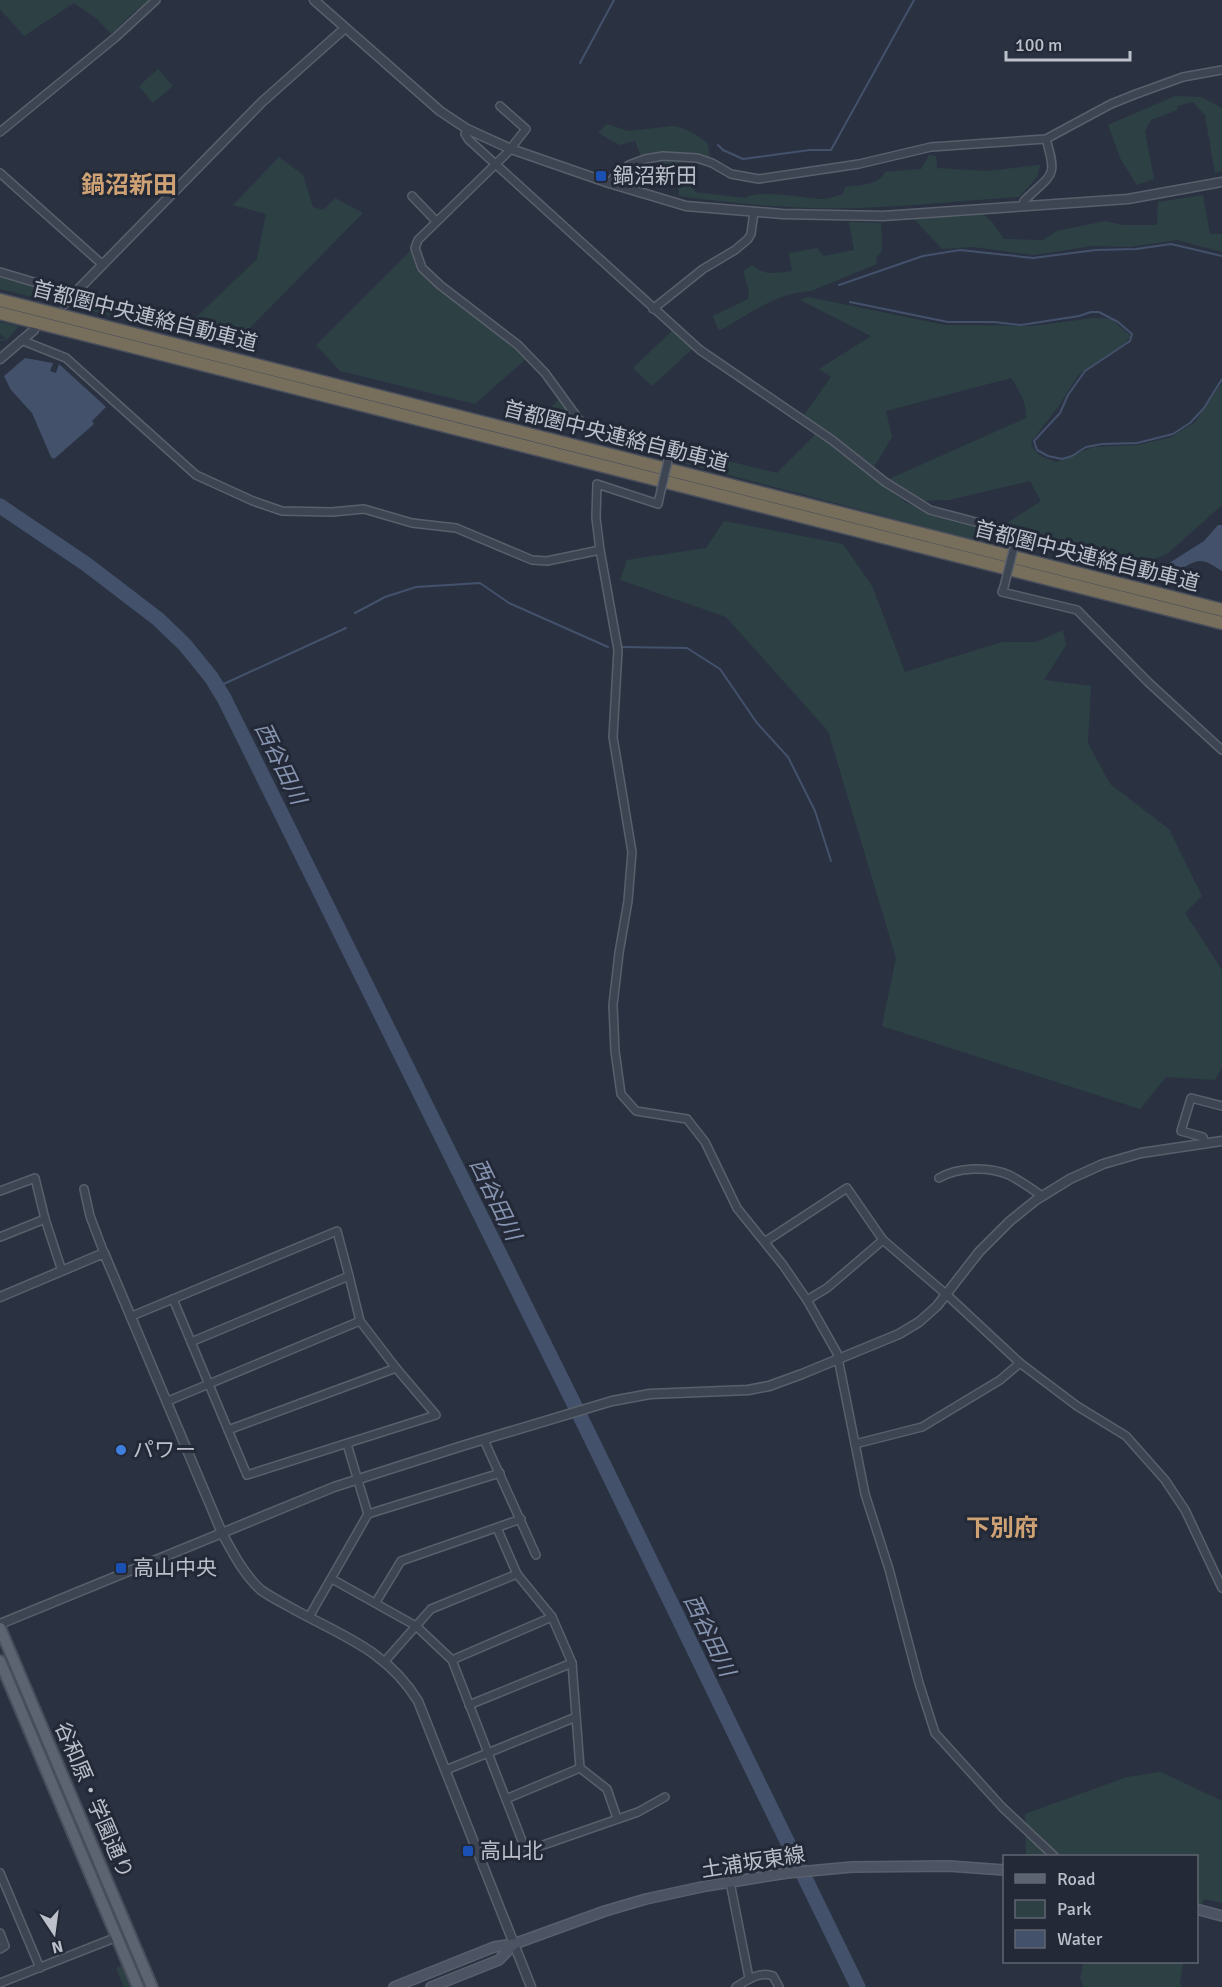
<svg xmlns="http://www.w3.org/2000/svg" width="1222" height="1987" font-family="Signika,'Noto Sans JP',sans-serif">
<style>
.green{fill:#2d4044}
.water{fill:#43516b}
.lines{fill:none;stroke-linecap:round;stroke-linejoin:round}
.stream{stroke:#43516b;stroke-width:2}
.river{stroke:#43516b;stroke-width:15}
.minor-casing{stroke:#59606c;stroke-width:10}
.tertiary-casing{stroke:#59606c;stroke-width:11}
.secondary-casing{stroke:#59606c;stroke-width:12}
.primary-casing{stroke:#484e5b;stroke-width:14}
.motorway-casing{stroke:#494f5c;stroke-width:15}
.minor{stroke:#3e4552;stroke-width:7}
.tertiary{stroke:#3e4552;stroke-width:8}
.secondary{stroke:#4c5464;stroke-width:9}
.primary{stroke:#5c6471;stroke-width:10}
.motorway{stroke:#776e5c;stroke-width:12}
.minor-bridge-casing{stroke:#59606c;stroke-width:10;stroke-linecap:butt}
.minor-bridge{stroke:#3e4552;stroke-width:7}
.transit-dot{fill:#1a4fb4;stroke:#232937;stroke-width:2}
.shop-dot{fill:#3f7fe0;stroke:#232937;stroke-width:2}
.labels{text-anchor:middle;stroke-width:6;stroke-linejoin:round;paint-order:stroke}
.poi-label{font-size:21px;fill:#bbc0cb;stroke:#232937;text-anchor:start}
.street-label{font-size:21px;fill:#bbc0cb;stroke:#232937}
.water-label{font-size:22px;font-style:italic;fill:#8694b0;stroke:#232937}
.quarter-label{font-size:24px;font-weight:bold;fill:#cea274;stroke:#232937}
</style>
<rect width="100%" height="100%" fill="#2a3242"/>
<!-- green -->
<g class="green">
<path d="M0,0H150L139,11L136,10L111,34L97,19L74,3L24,36L0,9Z"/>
<path d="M158,69L173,86L153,103L139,86Z"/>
<path d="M1175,96L1201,97L1222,108V171L1215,173L1205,115L1193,102L1177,106V110L1151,120L1145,131L1154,179L1137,185L1121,160L1108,125Z"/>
<path d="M607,124L628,131L673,126C686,128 698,135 708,144L710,159C686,153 665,151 641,156L635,141L620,145L598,133Z"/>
<path d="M929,155L936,156L937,168L987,171L1040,165L1038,176L1019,197C973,200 927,205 881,207C814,211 745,205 679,196C678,177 675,171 658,162L669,161L691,164L690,183L695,192L745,198C759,189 803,198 820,199C827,200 836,196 843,194L845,187C858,185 879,186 885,172L921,169Z"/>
<path d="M279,157L303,175L313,207L323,210L335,198L363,213L232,346L76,307L83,301L127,312L138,303L188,325L257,259L266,214L233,205Z"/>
<path d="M1203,195L1210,234H1222V252L1177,240L1130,247L1092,246L1034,255L973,247L942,249L914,219L983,214L993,223L1004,239L1043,240L1057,231L1105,221L1123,225H1157L1158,202Z"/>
<path d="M849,222L881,223L882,250L876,258L877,264L811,291C778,292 747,315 719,331L713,316L748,299L749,291L743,271L752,265C764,276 777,273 792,271L789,253L817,248L824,256L854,250Z"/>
<path d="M411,250L418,270L527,358L475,404L340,371L316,345Z"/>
<path d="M0,276L48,290L54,294L53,302L0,289Z"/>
<path d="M808,297L945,325L1033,326L1094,318L1111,319L1131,336L1124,344L1079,374L1058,407L1031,442C1034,455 1045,458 1057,462L1093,447L1138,445L1172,437L1195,422L1222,383V505L1167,554L1143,563L1142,569C1099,547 1050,542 1007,523L1041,501L1030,481L949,500L918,501L889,479L1026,418C1027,403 1019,390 1011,378L886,411L892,437L874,467L804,415L831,377L819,369L871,336L800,300Z"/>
<path d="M0,322L19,326L7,340L0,341V339H6L0,334Z"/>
<path d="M673,330L692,349L652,386L633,368Z"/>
<path d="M562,397L583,429L535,421Z"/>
<path d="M817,433L905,502L925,511L987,531L983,542L676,461L678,449L777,473Z"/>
<path d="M724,521L843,544L872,586L905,672L1002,642H1036L1063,630L1066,645L1044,680L1091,686L1088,743L1110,784L1169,829L1202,896L1185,913L1222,970V1067L1215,1080L1166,1077L1140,1109L882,1026L896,958L828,731L726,617L620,580L627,560L706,548Z"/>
<path d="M1161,1772L1222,1801V1903L1204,1899L1197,1921L1196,1856H1026L1025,1814L1127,1777Z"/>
<path d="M1080,1962H1183L1180,1984L1182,1987H1084L1080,1978L1083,1965Z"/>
<path d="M123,1965L132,1987H124L116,1968Z"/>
</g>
<!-- water -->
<g class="water">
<path d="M25,358L53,363L50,371L56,373L59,364L106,407L92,421L94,424L54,459L51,457L32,413L11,390L4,376Z"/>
<path d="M1218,525H1222V575V571C1203,559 1201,557 1181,569L1166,565L1204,541Z"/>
</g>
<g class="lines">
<!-- stream -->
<g class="stream">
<path d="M580,63L614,0"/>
<path d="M718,145L723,150L743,159L810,150H831L914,0"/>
<path d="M839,285L923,256L960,250L1033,258L1096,250L1136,249L1171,244L1222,256"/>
<path d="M850,302L948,322H994L1021,325L1079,316L1091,312H1099L1118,322L1132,334L1130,341L1085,371L1068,395L1060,413L1034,441L1037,450L1048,456L1062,459L1072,456L1086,447L1102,444L1137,443L1173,434L1190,423L1204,408L1222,379"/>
<path d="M355,613L385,597L416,587L480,583L509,603L608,647"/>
<path d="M623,647L687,648L720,669L757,723L788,757L815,811L831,861"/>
<path d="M217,687L346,628"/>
</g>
<!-- river -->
<path class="river" d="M0,506L86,564L158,619L185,645L211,677L224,698L583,1422L858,1987"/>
<!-- minor casing -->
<g class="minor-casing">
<g id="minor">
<path d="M500,106L526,129L507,153L418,240L415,248L422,268L440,285L518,345L545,373L585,428L671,446L670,452"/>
<path d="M467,129L465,134L469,140L700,350L832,440L885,482L930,510L1017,533L1016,539"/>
<path d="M0,132L116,37L156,0"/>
<path d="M0,173L103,265"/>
<path d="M609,183L616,175L629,165L645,159L663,156L697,158L712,163L731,174L759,179L859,164L931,147L1046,139L1111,104L1136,94L1183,77L1222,70"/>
<path d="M412,196L436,221"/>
<path d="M1023,206L1024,201C1052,173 1058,179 1046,139"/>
<path d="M0,272L54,288L73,296"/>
<path d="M653,309L703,269L735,250L748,239L751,234L754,212"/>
<path d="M21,340L66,358L196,475L253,501L282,511L332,512L364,509L412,523L456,528L532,560L547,561L600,550"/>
<path d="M659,499L658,504L597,484L596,518L600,550L618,650L613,737L632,852L628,901L619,953L613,1005L615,1051L621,1094L636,1111L687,1119L705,1142L737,1208L783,1265L807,1300L837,1353L865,1494L889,1569L919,1683L935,1733L1002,1807L1054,1856"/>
<path d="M1004,587L1002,592L1077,610L1148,682L1222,750"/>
<path d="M1205,1143L1203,1137L1181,1131L1191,1098L1222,1106"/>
<path d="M939,1178C958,1167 989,1166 1009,1175C1021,1181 1032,1189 1042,1196"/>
<path d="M84,1189L90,1216L104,1253"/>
<path d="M0,1191L35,1178L45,1219L62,1271"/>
<path d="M0,1237L45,1219"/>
<path d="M766,1241L847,1188L883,1240L947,1295L1020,1363L1077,1406L1126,1436L1165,1480L1185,1510L1222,1588"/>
<path d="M173,1299L247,1475L436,1415L396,1368"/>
<path d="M807,1300L827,1288L883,1240"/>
<path d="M132,1316L337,1231L349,1276L191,1342"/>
<path d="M168,1401L360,1321L349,1276"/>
<path d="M228,1430L396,1368L360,1321"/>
<path d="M484,1440L536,1555"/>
<path d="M347,1444L368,1514"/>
<path d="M855,1444L922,1427L1000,1380L1020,1363"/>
<path d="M497,1528L517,1574L552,1617L572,1663L580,1768"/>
<path d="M332,1579L416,1626L452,1660L526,1851L638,1812L665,1797"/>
<path d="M376,1602L401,1561L521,1519"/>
<path d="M309,1617L368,1514L500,1473"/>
<path d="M452,1660L552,1617"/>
<path d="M385,1661L431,1609L517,1574"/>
<path d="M469,1705L572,1663"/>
<path d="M446,1770L576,1717"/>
<path d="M506,1799L580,1768L607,1789L617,1818"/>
<path d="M0,1873L40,1968"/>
<path d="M730,1882L749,1978"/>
<path d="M0,1933L5,1946L0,1949"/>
<path d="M0,1983L117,1937"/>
<path d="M736,1987C747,1980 760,1971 773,1976L779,1987"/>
</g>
</g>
<!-- tertiary casing -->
<g class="tertiary-casing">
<g id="tertiary">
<path d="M314,0L440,111L467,129L511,149L609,183L686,206L782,214L883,216L1128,199L1222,182"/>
<path d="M64,304L262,102L344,29"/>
<path d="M0,359L34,330"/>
<path d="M0,1297L104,1253L222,1533C233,1553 244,1575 261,1590C272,1598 285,1604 297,1611C345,1637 388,1652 418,1701L531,1987"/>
<path d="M0,1624L334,1487L462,1446L612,1401L650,1394L748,1390L769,1386L802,1374L899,1334L919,1322L937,1306L979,1252L1010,1221L1036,1200L1070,1179L1103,1164L1141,1153L1222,1141"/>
</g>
</g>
<!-- secondary casing -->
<g class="secondary-casing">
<g id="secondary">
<path d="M1196,1909L1222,1916"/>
<path d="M394,1987L494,1947L514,1944L605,1911L646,1899L706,1886L787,1873L852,1867L949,1866L1004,1870"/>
<path d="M431,1987L499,1960L514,1944"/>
</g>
</g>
<!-- primary casing -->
<g class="primary-casing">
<g id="primary">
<path d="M0,1628L152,1987"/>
<path d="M0,1661L138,1987"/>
</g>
</g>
<!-- motorway casing -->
<g class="motorway-casing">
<g id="motorway">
<path d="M0,300L1222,610"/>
<path d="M0,313L1222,623"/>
</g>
</g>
<!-- minor -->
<use href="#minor" class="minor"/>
<!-- tertiary -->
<use href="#tertiary" class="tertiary"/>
<!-- secondary -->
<use href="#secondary" class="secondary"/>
<!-- primary -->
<use href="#primary" class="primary"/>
<!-- motorway -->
<use href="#motorway" class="motorway"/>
<!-- minor-bridge casing -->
<g class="minor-bridge-casing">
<g id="minor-bridge">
<path d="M659,499L670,452"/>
<path d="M1004,587L1016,539"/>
</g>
</g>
<!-- minor-bridge -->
<use href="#minor-bridge" class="minor-bridge"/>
</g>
<!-- markers -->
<g class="transit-dot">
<rect x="595" y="170" width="12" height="12" rx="3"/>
<rect x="115" y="1562" width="12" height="12" rx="3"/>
<rect x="462" y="1845" width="12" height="12" rx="3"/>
</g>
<circle class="shop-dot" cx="121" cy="1450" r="6"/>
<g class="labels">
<!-- poi labels -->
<g class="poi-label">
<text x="613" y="183">鍋沼新田</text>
<text x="133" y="1457">パワー</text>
<text x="133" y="1575">高山中央</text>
<text x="480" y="1858">高山北</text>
</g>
<!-- street labels -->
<g class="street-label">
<text transform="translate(145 316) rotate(14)" y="7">首都圏中央連絡自動車道</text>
<text transform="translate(616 436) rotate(14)" y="7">首都圏中央連絡自動車道</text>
<text transform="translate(1087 556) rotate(14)" y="7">首都圏中央連絡自動車道</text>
<text transform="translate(94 1800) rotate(67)" y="7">谷和原・学園通り</text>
<text transform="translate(753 1862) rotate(-9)" y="7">土浦坂東線</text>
</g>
<!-- water labels -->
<g class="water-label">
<text transform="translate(281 763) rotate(64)" y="8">西谷田川</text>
<text transform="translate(496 1199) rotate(64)" y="8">西谷田川</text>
<text transform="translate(710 1635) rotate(64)" y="8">西谷田川</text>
</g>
<!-- quarter labels -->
<g class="quarter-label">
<text x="129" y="193">鍋沼新田</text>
<text x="1002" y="1536">下別府</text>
</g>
</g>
<!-- legend -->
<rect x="1003" y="1855" width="195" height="108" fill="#232937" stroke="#606572" stroke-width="1.5"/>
<rect x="1015" y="1874" width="30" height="9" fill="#5c6471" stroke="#606572" stroke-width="1.5"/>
<text x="1057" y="1885" font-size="18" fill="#bbc0cb">Road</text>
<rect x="1015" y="1900" width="30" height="18" fill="#2d4044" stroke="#606572" stroke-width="1.5"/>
<text x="1057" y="1915" font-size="18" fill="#bbc0cb">Park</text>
<rect x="1015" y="1930" width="30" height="18" fill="#43516b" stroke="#606572" stroke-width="1.5"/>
<text x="1057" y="1945" font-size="18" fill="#bbc0cb">Water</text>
<!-- north arrow -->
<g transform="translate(54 1933) rotate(167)" stroke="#232937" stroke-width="4.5" paint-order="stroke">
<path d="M0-4.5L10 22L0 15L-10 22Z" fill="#bbc0cb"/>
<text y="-9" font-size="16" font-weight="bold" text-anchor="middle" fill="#bbc0cb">N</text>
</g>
<!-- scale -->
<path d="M1006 51v9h124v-9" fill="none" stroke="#bbc0cb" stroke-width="3"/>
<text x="1015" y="51" font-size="18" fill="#bbc0cb" stroke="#232937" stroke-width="4.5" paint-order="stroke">100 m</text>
</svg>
